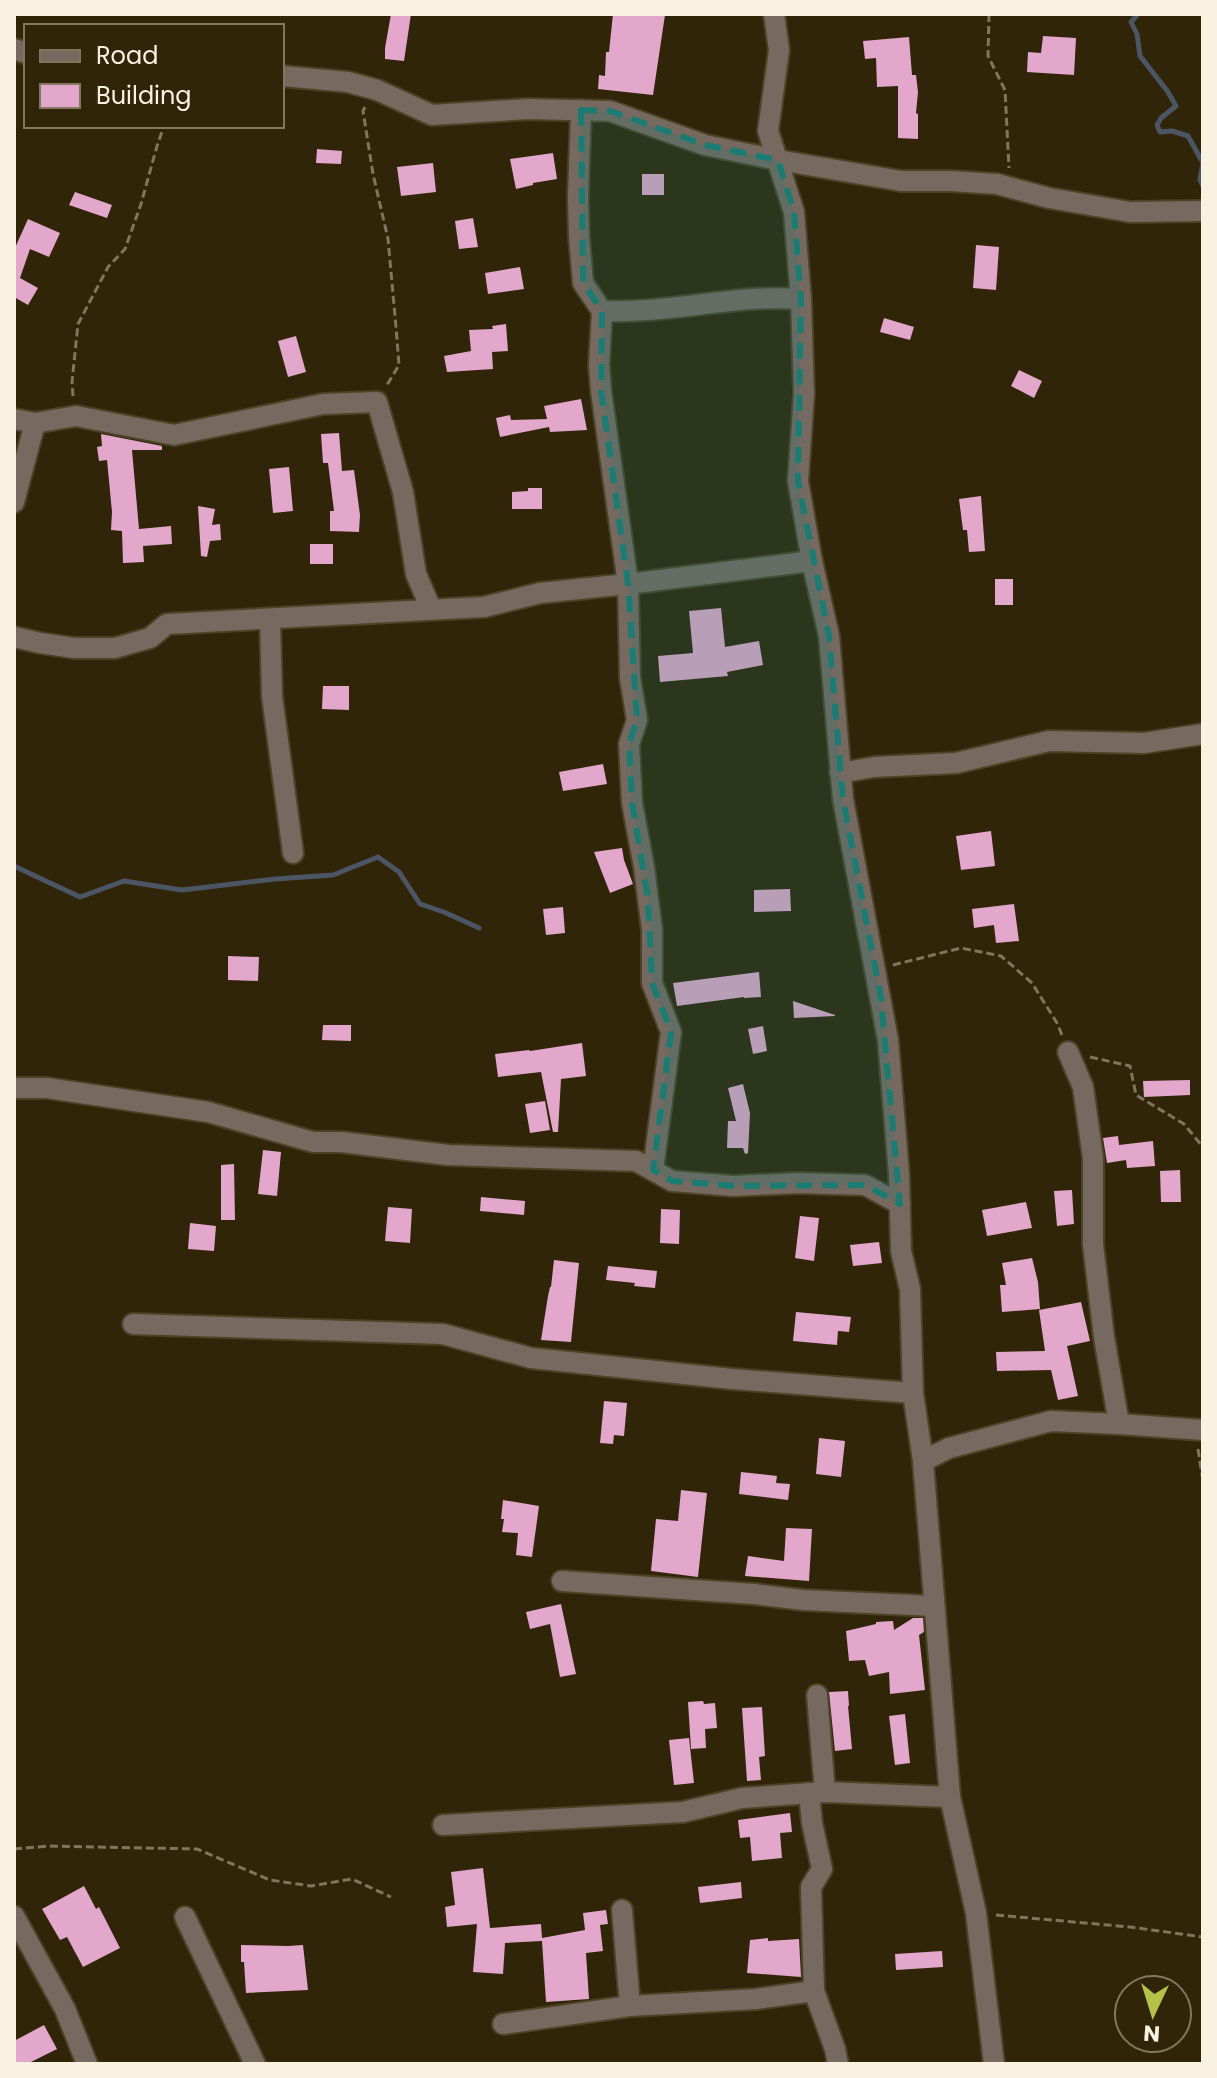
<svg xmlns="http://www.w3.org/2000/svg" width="1217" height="2078" font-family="Poppins,sans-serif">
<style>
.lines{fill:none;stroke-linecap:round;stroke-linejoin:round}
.stream{stroke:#4b5564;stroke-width:5}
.building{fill:#e2a7ca}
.street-casing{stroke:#4c4226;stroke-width:24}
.path{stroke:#7f765e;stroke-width:3;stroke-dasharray:8 4;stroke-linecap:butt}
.street{stroke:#766a60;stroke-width:20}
.marked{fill:#1b7c74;fill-opacity:0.2;stroke:#1b7c74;stroke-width:6;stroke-dasharray:16 10;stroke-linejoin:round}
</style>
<rect width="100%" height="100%" fill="#302508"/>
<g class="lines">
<!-- stream -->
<g class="stream">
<path d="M1138,14L1131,22L1137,34L1140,56L1168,92L1176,106L1161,118L1157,125L1160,132L1172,131L1188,136L1203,163L1200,180L1203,186"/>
<path d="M14,866L80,897L124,881L182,890L275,879L333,875L378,857L399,872L420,904L444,912L479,928"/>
</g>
</g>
<!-- building -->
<g class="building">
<path d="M391,14H411L404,61L385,59V48Z"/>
<path d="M613,14L665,15L653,95L598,89L599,75L605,76L606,52H609Z"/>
<path d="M1043,36L1076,38L1074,75L1027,72L1028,52L1041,53Z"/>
<path d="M909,37L912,75H916L918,92L916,113L918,114V139L898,138V86L877,87L876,58L865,59L863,41Z"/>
<path d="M317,149L342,151L341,164L316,163Z"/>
<path d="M553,153L557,179L533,183V185L516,189L510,159Z"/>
<path d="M433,163L436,192L401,196L397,167Z"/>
<rect x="642" y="174" width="22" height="21"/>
<path d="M75,192L112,205L107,218L69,205Z"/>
<path d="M473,218L478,247L459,249L455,221Z"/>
<path d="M28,219L60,233L49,257L30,249L20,278L38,288L28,305L14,297V250Z"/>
<path d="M976,245L999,247L996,290L973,288Z"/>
<path d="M520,267L524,289L488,294L485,273Z"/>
<path d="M884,318L914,327L910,340L880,332Z"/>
<path d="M506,324L508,351L492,352L493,369L447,372L444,356L471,351L469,330L493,329L492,326Z"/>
<path d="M296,336L306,372L288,377L278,341Z"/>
<path d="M1019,370L1042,381L1034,398L1011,386Z"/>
<path d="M581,399L587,430L550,432L549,427L500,437L496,418L510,415L511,420L547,419L544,406Z"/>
<path d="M339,433L342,471L354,470L360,515L359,532L330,531V511H334L328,463H323L321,434Z"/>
<path d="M101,434L162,446V450H132L139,529L171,526L172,544L143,546L144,562L123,563L122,531L111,530L112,512L107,460L99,461L97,447L102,446Z"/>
<path d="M289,467L293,511L273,513L269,469Z"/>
<path d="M528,488H542V509H512V492L528,491Z"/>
<path d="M981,496L985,551L969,552L967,530H963L959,499Z"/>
<path d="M198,506L215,509L212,525L220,524L221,540L210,541L207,557L201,556Z"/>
<rect x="310" y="544" width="23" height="20"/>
<rect x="995" y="579" width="18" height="26"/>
<path d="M721,608L725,647L759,641L763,665L727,672L728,676L660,682L658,656L693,653L689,611Z"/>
<path d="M323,686H349V710L322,709Z"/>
<path d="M603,764L607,784L563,791L559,772Z"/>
<path d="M991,831L995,866L961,870L956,836Z"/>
<path d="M622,848L624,860L633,884L610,893L594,852Z"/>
<path d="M790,889L791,911L754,912V890Z"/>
<path d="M1014,904L1019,941L996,943L994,925L974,928L972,909Z"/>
<path d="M563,907L565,933L546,935L543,909Z"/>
<path d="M228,956L259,957L258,981L228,980Z"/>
<path d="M759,972L761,997L744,998V997L677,1006L673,983Z"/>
<path d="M793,1001L835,1015V1016L794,1018Z"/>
<path d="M323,1025H351V1041L322,1040Z"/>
<path d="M763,1026L767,1051L753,1054L748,1029Z"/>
<path d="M582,1043L586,1076L561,1079L558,1132H553L541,1072L498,1077L495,1054L529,1050L530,1051Z"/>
<path d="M1190,1080V1095L1144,1097L1143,1081Z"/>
<path d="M743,1084L750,1113L748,1153L745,1154L743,1148H727L728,1121H736L728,1088Z"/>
<path d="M545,1101L550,1130L530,1133L525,1104Z"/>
<path d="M1118,1136L1119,1145L1153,1141L1155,1166L1127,1168L1126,1160L1107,1163L1103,1138Z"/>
<path d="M263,1150L281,1152L277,1196L258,1194Z"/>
<path d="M234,1164L235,1220H221V1165Z"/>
<path d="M1180,1170L1181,1202H1161L1160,1171Z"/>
<path d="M1072,1190L1074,1224L1057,1226L1054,1191Z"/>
<path d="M481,1197L525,1201L524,1215L480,1211Z"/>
<path d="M1026,1202L1032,1228L987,1236L982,1210Z"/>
<path d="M388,1207L412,1209L410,1243L385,1241Z"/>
<path d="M661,1209L680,1210L679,1244L660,1243Z"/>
<path d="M800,1216L819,1218L814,1261L795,1258Z"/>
<path d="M190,1223L216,1226L214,1251L188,1249Z"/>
<path d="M879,1242L882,1263L853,1266L850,1245Z"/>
<path d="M1032,1258L1038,1282L1040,1309L1002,1312L1000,1285H1006L1002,1263Z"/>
<path d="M554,1260L579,1263L571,1342L541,1340L548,1296L550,1287H551Z"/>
<path d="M608,1266L657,1271L655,1288L634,1286L635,1283L606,1280Z"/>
<path d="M1081,1302L1090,1341L1067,1346L1078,1396L1058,1400L1051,1370L997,1371L996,1352L1045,1351L1039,1310Z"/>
<path d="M796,1312L851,1317L849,1332L838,1331L837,1345L793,1341Z"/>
<path d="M604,1401L627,1403L624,1436L614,1435L613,1444L600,1443Z"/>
<path d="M819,1438L845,1441L841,1477L816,1474Z"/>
<path d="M741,1472L777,1476L776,1483L790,1484L788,1500L739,1494Z"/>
<path d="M681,1490L707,1493L698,1577L651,1571L656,1519L678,1521Z"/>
<path d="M503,1500L539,1506L532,1557L516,1555L518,1533L502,1532L504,1519H501Z"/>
<path d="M786,1528L812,1529L809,1581L745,1576L748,1556L784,1561Z"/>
<path d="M561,1604L576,1674L560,1677L550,1624L530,1629L526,1612Z"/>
<path d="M913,1618H923L924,1632L919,1635L925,1690L890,1694L889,1672L869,1676L865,1660L849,1661L846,1631L876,1624V1622L893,1621L894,1630Z"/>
<path d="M848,1691L849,1706H848L852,1749L835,1751L829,1692Z"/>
<path d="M703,1701L704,1704L715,1703L717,1728L705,1729L706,1748L691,1749L688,1702Z"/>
<path d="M762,1707L765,1756L759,1757L761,1780L747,1781L742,1708Z"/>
<path d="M905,1714L910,1763L895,1765L889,1716Z"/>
<path d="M689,1738L694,1783L674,1785L669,1740Z"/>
<path d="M790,1813L792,1832L780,1833L782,1858L752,1861L750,1837L740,1838L738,1820Z"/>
<path d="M483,1868L490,1928L541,1924L542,1938L585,1930L583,1913L606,1910L608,1924L600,1925L603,1951L586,1953L589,1999L546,2002L542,1941L505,1943L503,1974L473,1972L477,1924L447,1927L445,1907L455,1905L451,1872Z"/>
<path d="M741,1882L742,1898L700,1903L698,1887Z"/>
<path d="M84,1886L96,1909L99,1907L120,1948L83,1967L67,1937L60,1940L42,1909Z"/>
<path d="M768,1938V1941L799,1939L801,1977L747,1973L750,1940Z"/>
<path d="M241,1945L288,1946L303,1945L308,1990L246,1993L244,1962H241Z"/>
<path d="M942,1951L943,1967L896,1970L895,1954Z"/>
<path d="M44,2025L57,2049L27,2064H14V2041Z"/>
</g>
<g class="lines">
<!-- street casing -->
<g class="street-casing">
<g id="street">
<path d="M774,14L779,50L768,131L794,212L801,299L804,394L798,481L812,561L829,636L843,799L888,1040L899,1174L901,1251L910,1289L913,1393L923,1461L950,1797L976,1913L994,2064"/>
<path d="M14,49L26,53"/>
<path d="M282,76L348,82L377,90L432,115L528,109L610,111L705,145L778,160L901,181H951L997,184L1049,198L1130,212L1203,211"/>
<path d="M581,110L578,196L579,237L583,283L602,311"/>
<path d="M14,419L35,423L76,416L174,435L323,404L377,402L403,492L416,574L431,609"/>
<path d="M14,502L35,423"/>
<path d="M270,619L272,696L293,853"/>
<path d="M14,637L40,643L74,648H115L150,638L167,624L484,607L540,593L628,584L812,561"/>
<path d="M840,773L874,767L956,763L1049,741L1144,743L1203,734"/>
<path d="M1068,1052L1083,1087L1093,1158V1244L1104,1337L1119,1424"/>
<path d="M14,1088H47L208,1112L313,1142H341L448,1155L636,1161L672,1181L733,1186L798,1183L865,1185L900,1204"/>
<path d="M653,1170L671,1032L652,983V930L648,899L644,867L632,803L629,744L637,720L630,678L628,584L601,391L599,365L602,311C670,314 734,294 801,299"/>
<path d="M133,1324L443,1334L531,1358L732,1379L913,1393"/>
<path d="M923,1461L949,1448L1051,1421L1119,1424L1203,1430"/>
<path d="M562,1581L754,1594L803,1600L934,1606"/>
<path d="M817,1695L825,1792"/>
<path d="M809,1793L812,1823L822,1869L811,1887L814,1991L835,2049L838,2064"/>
<path d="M443,1825L683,1812L742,1798L825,1792L950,1797"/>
<path d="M622,1910L630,2006"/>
<path d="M14,1916L65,2009L87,2064"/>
<path d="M185,1917L255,2064"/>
<path d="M503,2024L630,2006L756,1999L814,1991"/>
</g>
</g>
<!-- path -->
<g class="path">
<path d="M989,14L988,56L1005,90L1009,168"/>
<path d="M365,107L363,111L373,174L388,239L396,327L399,365L387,385"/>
<path d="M73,396L72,382L78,324L108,267L125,249L141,204L157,146L164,126"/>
<path d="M893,965L961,948L1001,956L1032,983L1057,1023L1062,1035"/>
<path d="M1090,1057L1130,1066L1136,1095L1184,1124L1203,1147"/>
<path d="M1198,1449L1203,1481"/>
<path d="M14,1849L49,1846L197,1849L270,1880L311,1886L352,1879L391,1897"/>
<path d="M996,1915L1130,1927L1203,1937"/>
</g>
<!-- street -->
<use href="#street" class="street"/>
</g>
<!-- marked area -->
<path class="marked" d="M581,110L610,111L705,145L778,160L794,212L801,299L798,481L829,636L843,799L881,998L900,1204L865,1185L733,1186L672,1181L653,1170L671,1032L652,983L648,899L632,803L629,744L637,720L628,584L601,391L602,311L583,283Z"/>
<!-- border -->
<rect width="1217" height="2078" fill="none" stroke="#f9f2e1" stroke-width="32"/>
<!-- legend -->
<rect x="24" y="24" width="260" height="104" fill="#302508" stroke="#80775f" stroke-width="2"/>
<rect x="40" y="50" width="40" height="12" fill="#766a60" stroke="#80775f" stroke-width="2"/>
<text x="96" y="64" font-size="24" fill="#f9f2e1">Road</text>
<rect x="40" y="84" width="40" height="24" fill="#e2a7ca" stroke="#80775f" stroke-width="2"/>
<text x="96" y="104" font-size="24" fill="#f9f2e1">Building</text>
<!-- north arrow -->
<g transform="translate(1153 2014) rotate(184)"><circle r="38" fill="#302508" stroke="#80775f" stroke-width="2"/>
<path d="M0-6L14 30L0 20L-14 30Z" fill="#b6c148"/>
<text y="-12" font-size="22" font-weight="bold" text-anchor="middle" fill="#f9f2e1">N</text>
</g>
</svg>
